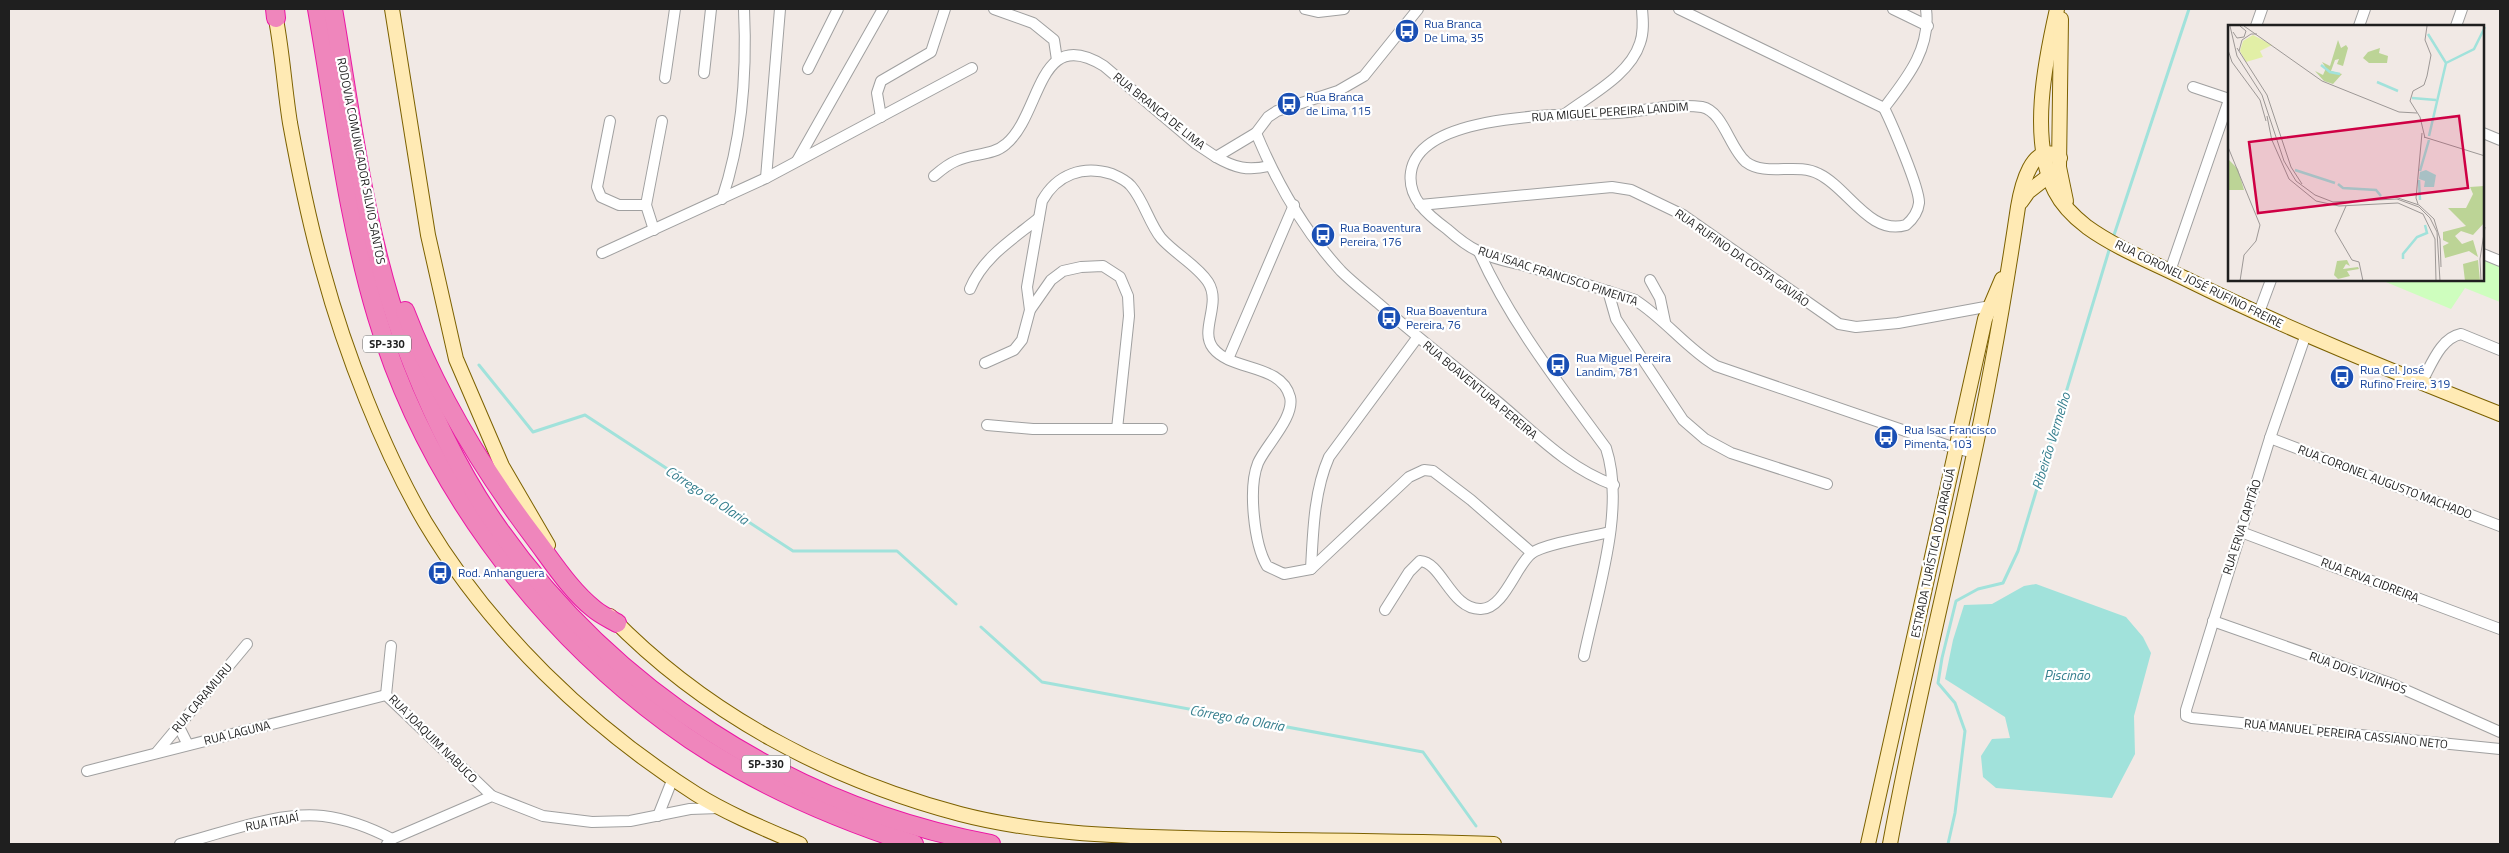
<svg xmlns="http://www.w3.org/2000/svg" width="2509" height="853" font-family="'Titillium Web',sans-serif">
<style>
.park{fill:#cefebe}
.water{fill:#a1e2db}
.lines{fill:none;stroke-linecap:round;stroke-linejoin:round}
.stream{stroke:#a1e2db;stroke-width:3}
.minor-casing{stroke:#a0a0a0;stroke-width:12}
.secondary-casing{stroke:#7c6100;stroke-width:16}
.motorway-casing{stroke:#eb16a5;stroke-width:20}
.minor{stroke:#fff;stroke-width:10}
.secondary{stroke:#ffeab4;stroke-width:14}
.motorway{stroke:#ef86bc;stroke-width:18}
.labels{text-anchor:middle;stroke-width:4.5;stroke-linejoin:round;paint-order:stroke}
.shield{fill:#fff;stroke:#626262;stroke-width:1}
.shield-label{font-size:11px;font-weight:bold;fill:#1f1f1f}
.transit-label{font-size:12px;fill:#164399;stroke:#fff;text-anchor:start}
.street-label{font-size:12px;fill:#1f1f1f;stroke:#fff}
.water-label{font-size:14px;font-style:italic;fill:#367f8e;stroke:#fff}
.inset-river{fill:none;stroke:#a1e2db;stroke-width:2.5}
.inset-road{fill:none;stroke:#9d9896;stroke-width:1}
.view{fill:#ce0044;fill-opacity:0.15;stroke:#ce0044;stroke-width:2.5}
.inset-edge{fill:none;stroke:#1f1f1f;stroke-width:2.5}
</style>
<rect width="100%" height="100%" fill="#f1e9e5"/>
<!-- park -->
<path class="park" d="M2483,260L2500,267V302L2465,288L2451,309L2381,280H2483Z"/>
<!-- water -->
<path class="water" d="M2036,584L2126,617L2143,637L2151,653L2134,716L2135,754L2112,798L1996,788L1983,777L1981,756L1992,739L2010,738L2005,717L1945,679L1953,640L1964,605L1992,604L2024,586Z"/>
<g class="lines">
<!-- stream -->
<g class="stream">
<path d="M2113,238L2189,9"/>
<path d="M479,365L533,432L585,415L793,551H897L956,604"/>
<path d="M981,627L1042,682L1423,752L1476,826"/>
<path d="M1948,844L1955,813L1965,731L1955,703L1938,683L1942,658L1956,601L1978,589L2003,583L2018,551L2110,247"/>
</g>
<!-- minor casing -->
<g class="minor-casing">
<g id="minor">
<path d="M994,9L1033,23L1054,40L1057,60"/>
<path d="M1305,9L1318,12L1344,9"/>
<path d="M1679,9L1884,108"/>
<path d="M1893,9L1928,26"/>
<path d="M1926,9C1931,49 1907,78 1884,108C1891,122 1920,189 1919,203C1918,212 1913,219 1906,225C1870,236 1848,188 1819,174C1797,162 1766,177 1746,162C1730,149 1723,111 1702,107C1675,103 1645,111 1618,113C1571,115 1420,111 1411,172C1407,198 1428,215 1447,229C1456,237 1467,246 1478,251C1492,259 1511,262 1526,266C1562,277 1599,288 1635,300C1665,319 1686,348 1716,366L1955,448L1974,453"/>
<path d="M2256,26L2262,9"/>
<path d="M2359,26L2365,9"/>
<path d="M2456,26L2462,9"/>
<path d="M808,69L838,9"/>
<path d="M704,73L711,9"/>
<path d="M665,78L675,9"/>
<path d="M2193,87L2229,99"/>
<path d="M1565,114C1590,95 1630,75 1640,43C1644,32 1643,20 1642,9"/>
<path d="M881,117L877,93L881,81L931,52L945,9"/>
<path d="M610,121L597,187L601,197L619,205H646"/>
<path d="M1256,133C1276,181 1305,232 1341,271C1352,282 1366,293 1378,303C1417,337 1458,369 1498,402C1535,433 1567,468 1614,485"/>
<path d="M2483,133L2500,140"/>
<path d="M1216,157C1235,168 1248,171 1269,166"/>
<path d="M797,161L883,9"/>
<path d="M934,176C941,170 948,164 956,161C972,153 993,156 1006,144C1042,114 1037,24 1104,66L1195,143L1216,157L1256,133L1268,117L1277,111L1338,91L1364,76L1418,9"/>
<path d="M766,178L780,9"/>
<path d="M722,199C743,137 747,73 744,9"/>
<path d="M1420,205L1612,187L1631,190L1683,215L1839,324L1856,327L1898,323L1996,305"/>
<path d="M654,230L646,205L662,121"/>
<path d="M1479,252C1511,323 1560,385 1606,448C1626,509 1597,593 1584,656"/>
<path d="M602,253L766,178L972,68"/>
<path d="M2483,254L2500,261"/>
<path d="M2170,271L2229,100"/>
<path d="M1650,280L1660,298L1665,322"/>
<path d="M970,289C983,257 1013,239 1039,218"/>
<path d="M1608,291L1616,319L1683,420L1705,439L1731,453L1827,484"/>
<path d="M1030,310L1027,287L1042,201C1057,174 1083,165 1112,174C1119,177 1126,180 1131,186C1144,201 1149,223 1161,238C1175,254 1197,265 1208,282C1222,304 1199,330 1213,348C1232,372 1281,363 1290,397C1295,417 1266,445 1258,463C1248,488 1254,544 1267,566L1284,574L1311,569L1409,477L1424,470L1433,471L1471,500L1532,553"/>
<path d="M2258,315L2271,280"/>
<path d="M2306,334L2270,438L2186,710V716L2192,718L2500,749"/>
<path d="M1228,359L1294,205"/>
<path d="M985,363L1014,350L1022,340L1030,310L1051,280L1063,271L1081,267L1103,266L1120,277L1128,296L1129,316L1117,429"/>
<path d="M2421,383C2431,366 2440,338 2461,334L2500,350"/>
<path d="M987,425L1033,429H1162"/>
<path d="M2270,438L2500,526"/>
<path d="M2241,532L2500,629"/>
<path d="M1311,569C1313,532 1314,491 1329,457L1417,338"/>
<path d="M1385,610L1409,572L1420,561C1442,562 1451,610 1481,609C1504,609 1516,565 1532,553C1544,544 1593,536 1610,532"/>
<path d="M2213,621L2392,684L2500,732"/>
<path d="M391,646L386,695L492,796"/>
<path d="M179,727L188,745"/>
<path d="M157,752L247,644"/>
<path d="M87,771L386,695"/>
<path d="M658,816L673,778"/>
<path d="M180,844C224,833 278,811 323,816C347,819 371,828 392,839"/>
<path d="M387,844L392,839L492,796L543,816L592,822L630,821L690,809L719,808"/>
</g>
</g>
<!-- secondary casing -->
<g class="secondary-casing">
<g id="secondary">
<path d="M274,9C282,46 284,85 290,123C299,172 309,222 323,271C345,352 383,450 425,522C490,631 589,726 696,794C728,814 765,829 800,844"/>
<path d="M392,9L428,235L456,359L502,466L548,545"/>
<path d="M2057,9C2045,62 2029,140 2055,191C2062,205 2074,217 2087,227C2116,248 2152,262 2184,278C2287,329 2394,372 2500,414"/>
<path d="M2061,19L2059,167L2066,201"/>
<path d="M2021,202L2028,192L2055,171"/>
<path d="M610,616C705,714 828,779 960,814C1033,833 1111,836 1186,838C1288,841 1391,840 1494,844"/>
<path d="M1868,844L1985,319L2002,279"/>
<path d="M1890,844C1913,718 1944,593 1971,468C1990,381 2005,295 2018,207C2021,189 2032,138 2060,158"/>
</g>
</g>
<!-- motorway casing -->
<g class="motorway-casing">
<g id="motorway">
<path d="M275,9L276,18"/>
<path d="M317,9C335,111 347,217 377,317C425,478 533,624 667,723C741,778 827,816 914,844"/>
<path d="M333,9C352,120 365,236 404,342C427,404 457,468 494,522C609,689 791,807 991,844"/>
<path d="M405,311C436,392 481,467 533,536C552,561 570,590 594,609C601,615 610,619 617,623"/>
</g>
</g>
<!-- minor -->
<use href="#minor" class="minor"/>
<!-- secondary -->
<use href="#secondary" class="secondary"/>
<!-- motorway -->
<use href="#motorway" class="motorway"/>
</g>
<!-- icons -->
<defs>
<g id="bus-disc" transform="scale(1.25)"><circle r="9.5" fill="#1a4fb4" stroke="#fff"/><path d="M-5-6H5V4H4V6H2V4H-2V6H-4V4H-5ZM-3.5-4V0h7V-4ZM-3.5 1.2v1.5H-2V1.2ZM2 1.2v1.5H3.5V1.2Z" fill="#fff"/></g>
</defs>
<g fill-rule="evenodd">
<use href="#bus-disc" x="1407" y="31"/>
<use href="#bus-disc" x="1289" y="104"/>
<use href="#bus-disc" x="1323" y="235"/>
<use href="#bus-disc" x="1389" y="318"/>
<use href="#bus-disc" x="1558" y="365"/>
<use href="#bus-disc" x="2342" y="377"/>
<use href="#bus-disc" x="1886" y="437"/>
<use href="#bus-disc" x="440" y="573"/>
</g>
<g class="labels">
<!-- shield labels -->
<g class="shield">
<rect x="363" y="335.5" width="48" height="17" rx="4"/>
<rect x="742" y="755.5" width="48" height="17" rx="4"/>
</g>
<g class="shield-label">
<text x="387" y="348">SP-330</text>
<text x="766" y="768">SP-330</text>
</g>
<!-- transit labels -->
<g class="transit-label">
<text x="1424" y="28">Rua Branca<tspan x="1424" dy="14">De Lima, 35</tspan></text>
<text x="1306" y="101">Rua Branca<tspan x="1306" dy="14">de Lima, 115</tspan></text>
<text x="1340" y="232">Rua Boaventura<tspan x="1340" dy="14">Pereira, 176</tspan></text>
<text x="1406" y="315">Rua Boaventura<tspan x="1406" dy="14">Pereira, 76</tspan></text>
<text x="1576" y="362">Rua Miguel Pereira<tspan x="1576" dy="14">Landim, 781</tspan></text>
<text x="2360" y="374">Rua Cel. José<tspan x="2360" dy="14">Rufino Freire, 319</tspan></text>
<text x="1904" y="434">Rua Isac Francisco<tspan x="1904" dy="14">Pimenta, 103</tspan></text>
<text x="458" y="577">Rod. Anhanguera</text>
</g>
<!-- street labels -->
<g class="street-label">
<text transform="translate(1159 111) rotate(39)" y="4">RUA BRANCA DE LIMA</text>
<text transform="translate(1610 112) rotate(-4)" y="4">RUA MIGUEL PEREIRA LANDIM</text>
<text transform="translate(361 161) rotate(79)" y="4">RODOVIA COMUNICADOR SILVIO SANTOS</text>
<text transform="translate(1742 258) rotate(35)" y="4">RUA RUFINO DA COSTA GAVIÃO</text>
<text transform="translate(1558 276) rotate(18)" y="4">RUA ISAAC FRANCISCO PIMENTA</text>
<text transform="translate(2199 284) rotate(26)" y="4">RUA CORONEL JOSÉ RUFINO FREIRE</text>
<text transform="translate(1480 390) rotate(40)" y="4">RUA BOAVENTURA PEREIRA</text>
<text transform="translate(2385 482) rotate(21)" y="4">RUA CORONEL AUGUSTO MACHADO</text>
<text transform="translate(2242 527) rotate(-72)" y="4">RUA ERVA CAPITÃO</text>
<text transform="translate(1933 553) rotate(-78)" y="4">ESTRADA TURÍSTICA DO JARAGUÁ</text>
<text transform="translate(2370 580) rotate(21)" y="4">RUA ERVA CIDREIRA</text>
<text transform="translate(2358 673) rotate(20)" y="4">RUA DOIS VIZINHOS</text>
<text transform="translate(202 698) rotate(-50)" y="4">RUA CARAMURU</text>
<text transform="translate(237 733) rotate(-14)" y="4">RUA LAGUNA</text>
<text transform="translate(2346 734) rotate(6)" y="4">RUA MANUEL PEREIRA CASSIANO NETO</text>
<text transform="translate(433 739) rotate(45)" y="4">RUA JOAQUIM NABUCO</text>
<text transform="translate(272 822) rotate(-11)" y="4">RUA ITAJAÍ</text>
</g>
<!-- water labels -->
<g class="water-label">
<text transform="translate(2051 441) rotate(-73)" y="5">Ribeirão Vermelho</text>
<text transform="translate(707 495) rotate(33)" y="5">Córrego da Olaria</text>
<text x="2067" y="680">Piscinão</text>
<text transform="translate(1237 718) rotate(10)" y="5">Córrego da Olaria</text>
</g>
</g>
<!-- overview -->
<g transform="translate(2228 25)">
<rect width="256" height="256" fill="#f1e9e5"/>
<path d="M25,10L44,20L32,26L35,32L18,37L12,26L15,16Z" fill="#e2efa6"/>
<path d="M110,15L113,23L118,20L120,23L115,41L109,39L111,34L107,35L103,46L114,49L105,59L96,56L87,46L95,50L98,43L94,37L102,41ZM152,23L151,28L160,31L159,38H141L135,33L140,27ZM0,134L10,144L16,165H0ZM256,161V198L245,210L233,206L227,211L234,219L245,215L250,232L241,226L217,233L215,221L221,218L215,215V207L238,201L220,183H238L245,169L242,162ZM119,235L122,241L118,239L115,244L130,242L131,244L119,246L122,251L110,254L106,250L109,236ZM250,235L252,256H237L235,239Z" fill="#bcd496"/>
<path d="M198,145L208,150L206,162H196L197,156L191,154L192,147Z" fill="#a1e2db"/>
<path class="inset-river" d="M200,9L218,38L201,111M218,38L246,24L257,2M93,40L102,47L112,49M149,57L170,66M184,73L208,75M67,145L107,158M192,146L201,115M191,155L192,175M110,159L115,163L148,165L153,171M175,234V229L189,212L199,208L197,200"/>
<path class="inset-road" d="M2,1L9,31L34,70L56,136L68,156L87,170L105,177L169,174L191,182L202,193L209,207L212,256M16,1L94,56L171,87L189,88M5,7L9,13L16,12L18,6L12,1M9,23L39,70L63,142L74,159M0,25L4,37L32,75L38,96M11,26L14,15L23,9H29M39,91L44,116M196,112L257,131M43,113L61,154L88,176L111,181L170,178L195,189L207,214L208,256M197,113L192,92L182,76L185,66L196,60L199,51L203,30L197,15L199,1M0,122L32,200L28,216L16,230L12,256M167,172L191,180L206,194L212,214L213,242M190,179L188,173L194,108M118,181L107,206L124,235L131,237L135,256M253,256L252,234L257,202"/>
<path class="view" d="M231,91L240,163L30,188L21,117Z"/>
<rect width="256" height="256" class="inset-edge"/>
</g>
<!-- border -->
<rect width="2509" height="853" fill="none" stroke="#1f1f1f" stroke-width="20"/>
</svg>
